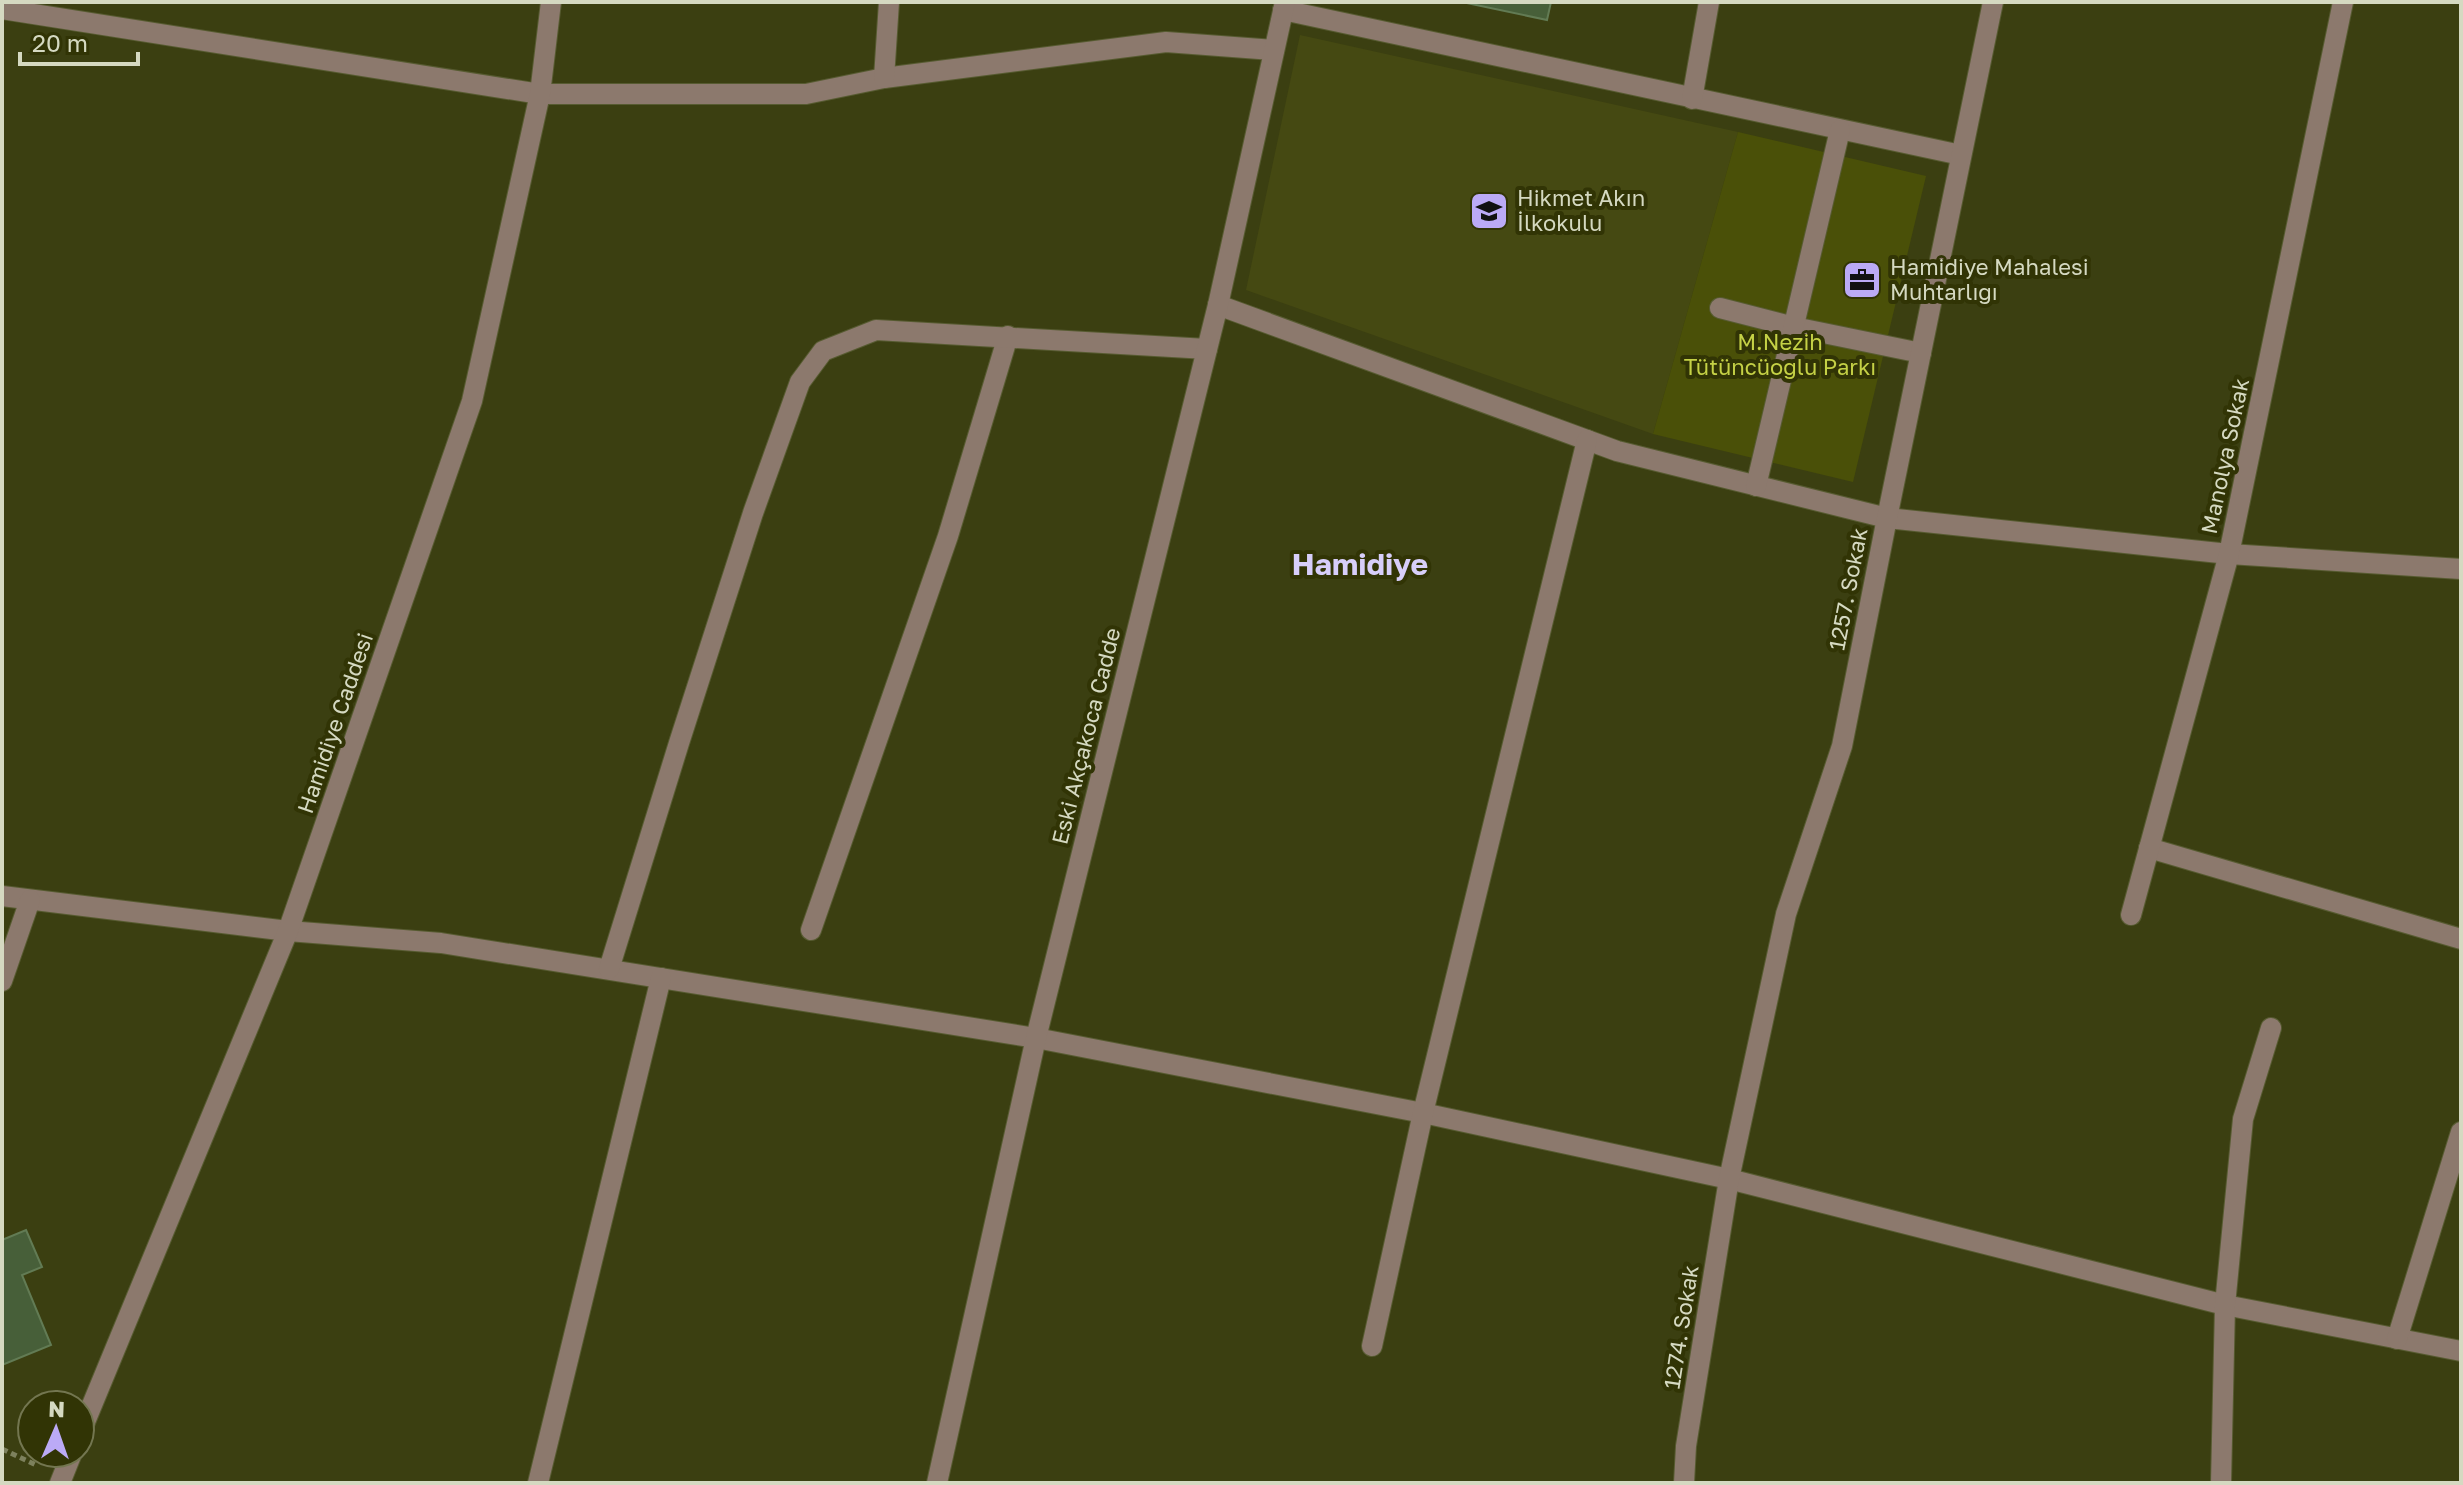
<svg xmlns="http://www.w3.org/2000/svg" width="2463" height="1485" font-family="'Golos Text',sans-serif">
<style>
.built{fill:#454912}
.green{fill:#4a5008}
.building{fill:#475f39;stroke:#627b54;stroke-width:2}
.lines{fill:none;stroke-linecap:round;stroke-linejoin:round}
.minor-casing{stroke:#575b31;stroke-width:22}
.path{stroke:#7d815d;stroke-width:5;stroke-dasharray:6 4;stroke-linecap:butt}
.minor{stroke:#8c796d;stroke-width:20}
.labels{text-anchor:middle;stroke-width:8;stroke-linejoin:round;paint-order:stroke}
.poi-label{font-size:22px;fill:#d5d9c1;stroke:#313405;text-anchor:start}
.park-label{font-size:22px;fill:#c5d146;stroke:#313405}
.street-label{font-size:22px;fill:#d5d9c1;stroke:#313405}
.district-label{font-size:30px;font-weight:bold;fill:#d7cef9;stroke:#313405}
</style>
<rect width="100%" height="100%" fill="#3b3f11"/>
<!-- built -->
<path class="built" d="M1300,35L1738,132L1653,434L1246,290Z"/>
<!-- green -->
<path class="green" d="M1738,132L1926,176L1853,482L1653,434Z"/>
<!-- building -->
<g class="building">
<path d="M1462,2H1551L1547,20Z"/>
<path d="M26,1230L42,1267L22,1275L51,1345L2,1365V1240Z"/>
</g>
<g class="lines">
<!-- minor casing -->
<g class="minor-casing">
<g id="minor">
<path d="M2,9L540,94H806L884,78L1166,42L1274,50"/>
<path d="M1283,10L1961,155"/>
<path d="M884,78L889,2"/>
<path d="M1692,99L1709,2"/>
<path d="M1218,305L1617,451L1887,518L2229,554L2461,569"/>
<path d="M1720,308L1794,327L1921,353"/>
<path d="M1756,486L1840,130"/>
<path d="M2149,848L2461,939"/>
<path d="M2,896L288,931L441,943L1036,1038L1423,1113L1729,1179L2225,1305L2461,1351"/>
<path d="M2131,915L2229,554L2343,2"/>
<path d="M811,930L948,536L1008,336"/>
<path d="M609,969L679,743L753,513L800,382L823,351L876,330L1207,349"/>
<path d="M2,981L30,900"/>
<path d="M2397,1339L2461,1132"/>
<path d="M1372,1346L1423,1113L1587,440"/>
<path d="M80,1434L288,931L472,401L540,94L551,2"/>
<path d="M60,1483L72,1453"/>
<path d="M538,1483L661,978"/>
<path d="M937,1483L1036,1038L1218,305L1285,2"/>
<path d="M1684,1483L1686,1446L1729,1179L1786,914L1842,746L1887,518L1993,2"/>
<path d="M2221,1483L2225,1305L2243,1119L2271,1028"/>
</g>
</g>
<!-- path -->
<path class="path" d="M2,1449L36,1465"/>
<!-- minor -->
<use href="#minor" class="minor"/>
</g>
<!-- icons -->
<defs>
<g id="school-square" transform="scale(2)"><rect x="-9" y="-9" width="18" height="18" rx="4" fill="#bbaaf6" stroke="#313405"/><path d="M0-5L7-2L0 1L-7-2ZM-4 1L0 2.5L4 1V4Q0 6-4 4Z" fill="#111"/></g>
<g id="office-square" transform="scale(2)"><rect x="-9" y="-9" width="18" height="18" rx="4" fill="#bbaaf6" stroke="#313405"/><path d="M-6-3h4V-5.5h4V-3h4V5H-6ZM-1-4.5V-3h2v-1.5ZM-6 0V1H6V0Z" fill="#111"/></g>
</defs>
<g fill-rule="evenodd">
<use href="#school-square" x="1489" y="211"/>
<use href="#office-square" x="1862" y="280"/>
</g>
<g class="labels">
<!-- poi labels -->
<g class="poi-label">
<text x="1517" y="206">Hikmet Akın<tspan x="1517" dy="25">İlkokulu</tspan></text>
<text x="1890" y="275">Hamidiye Mahalesi<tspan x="1890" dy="25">Muhtarlığı</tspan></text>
</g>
<!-- park labels -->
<g class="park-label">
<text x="1780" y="350">M.Nezih<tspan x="1780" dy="25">Tütüncüoğlu Parkı</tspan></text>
</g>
<!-- street labels -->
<g class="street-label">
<text transform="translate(2225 456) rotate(-78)" y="8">Manolya Sokak</text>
<text transform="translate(1848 589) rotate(-79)" y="8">1257. Sokak</text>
<text transform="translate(335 723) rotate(-71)" y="8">Hamidiye Caddesi</text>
<text transform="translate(1086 736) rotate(-76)" y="8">Eski Akçakoca Cadde</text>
<text transform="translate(1681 1327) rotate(-81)" y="8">1274. Sokak</text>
</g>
<!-- district labels -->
<g class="district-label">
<text x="1360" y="575">Hamidiye</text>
</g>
</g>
<!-- border -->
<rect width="2463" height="1485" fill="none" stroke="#d5d9c1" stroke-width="8"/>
<!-- north arrow -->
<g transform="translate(56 1429) rotate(2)"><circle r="38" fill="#313405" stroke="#737650" stroke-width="2"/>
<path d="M0-6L14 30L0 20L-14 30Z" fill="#bbaaf6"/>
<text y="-12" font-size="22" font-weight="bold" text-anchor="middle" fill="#d5d9c1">N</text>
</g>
<!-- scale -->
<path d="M20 52v12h118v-12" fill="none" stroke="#d5d9c1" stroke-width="4"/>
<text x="32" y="52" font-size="24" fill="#d5d9c1" stroke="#313405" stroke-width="6" paint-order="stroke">20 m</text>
</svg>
